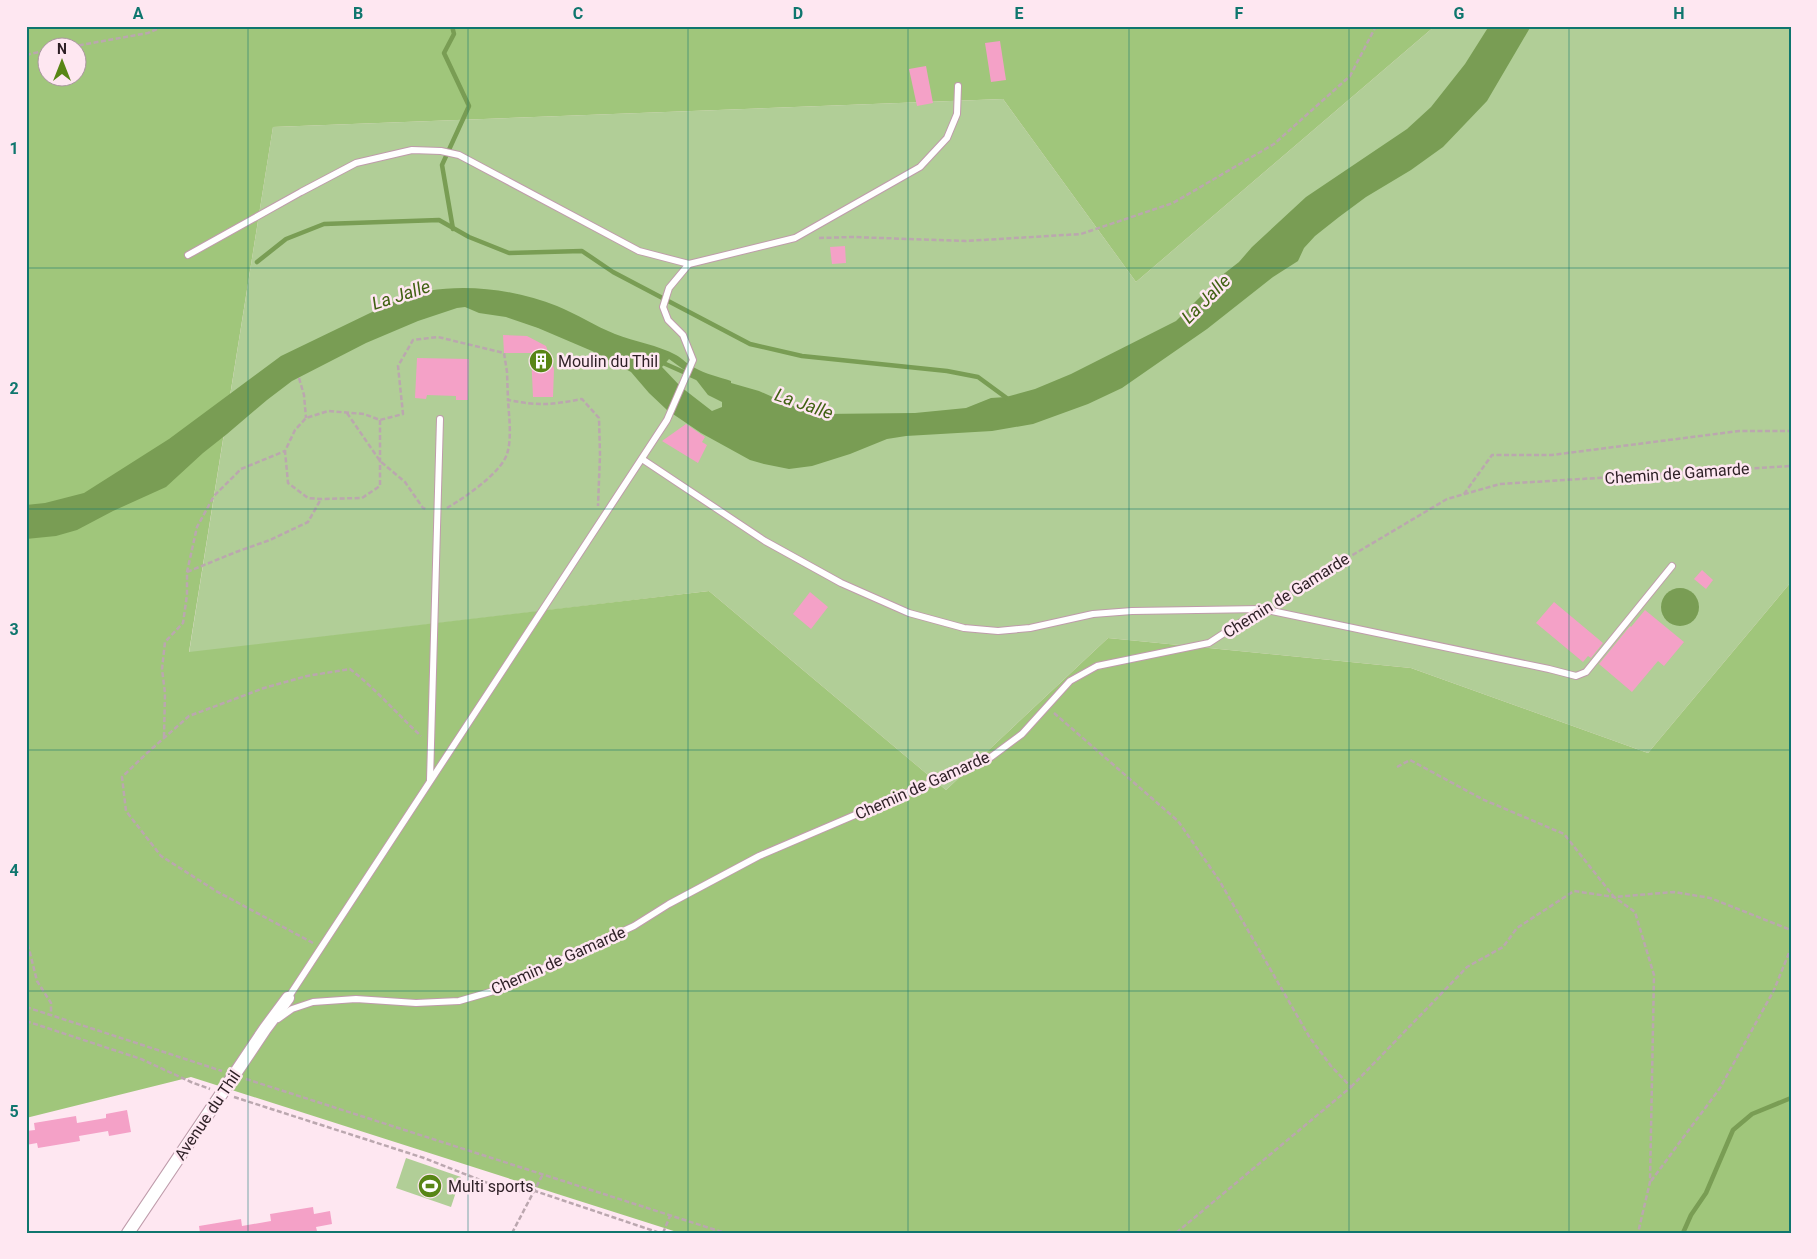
<svg xmlns="http://www.w3.org/2000/svg" width="1817" height="1259" font-family="Roboto,sans-serif">
<style>
.green{fill:#b1ce97}
.forest{fill:#a0c67b;fill-rule:evenodd}
.water{fill:#799d54;fill-rule:evenodd}
.lines{fill:none;stroke-linecap:round;stroke-linejoin:round}
.stream{stroke:#799d54;stroke-width:4.5}
.building{fill:#f4a1c7}
.lane-casing{stroke:#bf9cab;stroke-width:8}
.street-casing{stroke:#bf9cab;stroke-width:14}
.path{stroke:#bba7af;stroke-width:2.5;stroke-dasharray:5 2.5;stroke-linecap:butt}
.lane{stroke:#fff;stroke-width:6}
.street{stroke:#fff;stroke-width:12}
.grid{fill:none;stroke:#0f766e;stroke-width:1;stroke-opacity:0.55}
.labels{text-anchor:middle;stroke-width:5;stroke-linejoin:round;paint-order:stroke}
.poi-label{font-size:16px;fill:#2d1f25;stroke:#fee7f1;text-anchor:start}
.street-label{font-size:16px;fill:#2d1f25;stroke:#fee7f1}
.water-label{font-size:18px;font-style:italic;fill:#406112;stroke:#fee7f1}
.neatline{fill:none;stroke:#0f766e;stroke-width:2}
.grid-label{font-size:16px;text-anchor:middle;font-weight:bold;fill:#0f766e}
</style>
<rect width="100%" height="100%" fill="#fee7f1"/>
<!-- green -->
<g class="green">
<path d="M1435,26H1791V582L1648,753L1411,668L1108,638L946,790L709,591L189,653L273,127L1003,99L1136,282Z"/>
<path d="M406,1158L461,1177L451,1207L396,1188Z"/>
</g>
<!-- forest -->
<path class="forest" d="M26,26H1435L1136,282L1003,99L273,127L189,652L709,591L946,790L1108,638L1411,668L1648,753L1791,582V1233H680L191,1077L26,1118ZM48,48H78V78H48Z"/>
<!-- water -->
<g class="water">
<path d="M1489,26H1531L1487,101L1443,147L1411,170L1366,197L1339,217L1315,236L1304,248L1298,261L1273,277L1207,329L1122,388L1088,404L1033,424L992,431L906,436L887,439L850,454L812,466L789,469L764,464L750,460L701,433L667,410L649,393L631,372L592,351L538,328L506,317L479,313L465,307L457,308L418,321L366,343L292,381L267,400L227,434L203,453L166,487L113,511L77,530L56,536L26,539V505L45,503L84,493L169,439L281,356L397,300C444,280 510,287 557,306C577,314 595,326 615,334C635,342 658,345 676,355C683,359 688,365 695,368C705,374 720,377 731,381V383L759,391L793,406L822,414L915,413L966,408L991,398L1006,397L1035,389L1071,374L1176,321L1221,276L1239,262L1252,247L1306,197L1407,129L1431,107L1465,64ZM669,359L694,377L708,395L722,402V407L712,411L681,387L662,367Z"/>
<circle cx="1680" cy="607" r="19"/>
</g>
<g class="lines">
<!-- stream -->
<g class="stream">
<path d="M452,26L454,34L444,53L469,106L442,165L453,229"/>
<path d="M257,262L286,239L324,224L439,220L469,237L509,253L582,251L613,272L750,344L802,356L947,371L978,377L1008,399"/>
<path d="M661,362L697,378"/>
<path d="M1683,1233L1691,1215L1706,1193L1733,1130L1752,1114L1791,1098"/>
</g>
</g>
<!-- building -->
<g class="building">
<path d="M1000,41L1006,80L991,82L985,43Z"/>
<path d="M926,66L933,103L917,106L909,69Z"/>
<path d="M845,246L846,263L832,264L830,247Z"/>
<path d="M503,335L527,336L546,346L554,369L553,397H533L531,353H504Z"/>
<path d="M417,358L469,359L468,400H456V396L427,395L426,399L415,398Z"/>
<path d="M686,424L705,437L702,442L707,445L698,463L662,441Z"/>
<path d="M1702,570L1713,580L1706,589L1694,579Z"/>
<path d="M810,592L828,607L811,629L793,614Z"/>
<path d="M1554,602L1603,643L1591,658L1588,656L1583,662L1536,623Z"/>
<path d="M1645,610L1684,642L1664,666L1658,661L1632,692L1599,664L1630,626L1631,627Z"/>
<path d="M127,1110L131,1132L109,1136L108,1131L79,1136L80,1141L38,1148L37,1143L26,1145V1131L35,1130L34,1123L76,1116L77,1123L106,1118V1114Z"/>
<path d="M313,1207L314,1214L330,1211L332,1224L316,1227L317,1231L309,1233H200L199,1226L241,1219L242,1226L271,1221L270,1214Z"/>
</g>
<g class="lines">
<!-- lane casing -->
<g class="lane-casing">
<g id="lane">
<path d="M188,255L301,192L356,163L412,150L441,151L459,155L639,251L689,264"/>
<path d="M642,459L765,541L841,583L909,613L964,628L998,631L1030,628L1093,614L1132,611L1262,609L1549,669L1576,676L1586,672L1672,566"/>
<path d="M430,780L440,419"/>
<path d="M288,998L667,420L693,360L683,335L668,320L663,307L669,288L689,264L795,238L920,167L947,138L957,114L958,86"/>
<path d="M278,1019L292,1009L313,1002L356,999L416,1003L459,1001L497,990L634,926L669,904L759,856L991,757L1022,734L1070,681L1097,666L1209,643L1261,609"/>
</g>
</g>
<!-- street casing -->
<g class="street-casing">
<path id="street" d="M128,1233L265,1029L288,998"/>
</g>
<!-- path -->
<g class="path">
<path d="M64,48L148,33L164,26"/>
<path d="M26,55L48,50"/>
<path d="M819,238L853,237L966,241L1081,234L1173,203L1274,144L1350,76L1376,26"/>
<path d="M299,378L304,395L306,418"/>
<path d="M347,413L380,461L405,482L423,508L426,509"/>
<path d="M380,420V486L362,498L321,499L308,498L288,483L285,451L295,430L306,418L328,411L364,414L380,420L403,414L398,366L413,340L438,337L504,353L507,372L508,400C539,406 551,405 582,399L599,418L600,455L598,506"/>
<path d="M1464,494L1492,455H1552L1739,431H1791"/>
<path d="M447,508C464,498 501,473 507,454C512,439 509,416 508,400"/>
<path d="M187,572L236,552L270,540L308,522L321,499"/>
<path d="M1275,601L1447,499L1500,484L1791,466"/>
<path d="M1054,713L1178,821L1219,880L1310,1038L1331,1066L1351,1087L1176,1233"/>
<path d="M164,737L165,693L162,669L165,642L183,623L187,595V572L197,527L214,496L241,469L285,451"/>
<path d="M1397,767L1410,760L1482,799L1564,834L1614,897L1674,892L1710,898L1791,930"/>
<path d="M26,937L37,981L51,1003V1015"/>
<path d="M313,943L216,891L161,856L126,811L122,777L147,753L189,716L264,688L307,676L350,669C376,689 397,714 421,736"/>
<path d="M26,1007L222,1071"/>
<path d="M26,1021L141,1059L191,1082L210,1089"/>
<path d="M246,1079L725,1233"/>
<path d="M1351,1087L1467,967L1503,947L1517,928L1574,891L1614,897L1635,912L1654,975L1650,1182L1638,1233"/>
<path d="M234,1097L424,1158L508,1191H535L660,1233"/>
<path d="M1651,1181L1720,1088L1774,990L1791,948"/>
<path d="M512,1233L543,1174"/>
<path d="M663,1233L670,1216"/>
</g>
<!-- lane -->
<use href="#lane" class="lane"/>
<!-- street -->
<use href="#street" class="street"/>
</g>
<!-- grid -->
<path class="grid" d="M248,26V1233M468,26V1233M688,26V1233M908,26V1233M1129,26V1233M1349,26V1233M1569,26V1233M26,268H1791M26,509H1791M26,750H1791M26,991H1791"/>
<!-- icons -->
<defs>
<g id="building-disc" transform="scale(1.25)"><circle r="9.5" fill="#588616" stroke="#fee7f1"/><path d="M-4-6H4V6H1V3H-1V6H-4ZM-2.5-4.3h1.7v1.8h-1.7ZM.8-4.3h1.7v1.8H.8ZM-2.5-1h1.7V.8h-1.7ZM.8-1h1.7V.8H.8Z" fill="#fff"/></g>
<g id="stadium-disc" transform="scale(1.25)"><circle r="9.5" fill="#588616" stroke="#fee7f1"/><path d="M0-5a6.5 5 0 1 0 0 10a6.5 5 0 1 0 0-10ZM-3.5-1.8h7v3.6h-7Z" fill="#fff"/></g>
</defs>
<g fill-rule="evenodd">
<use href="#building-disc" x="541" y="361"/>
<use href="#stadium-disc" x="430" y="1186"/>
</g>
<g class="labels">
<!-- poi labels -->
<g class="poi-label">
<text x="558" y="367">Moulin du Thil</text>
<text x="448" y="1192">Multi sports</text>
</g>
<!-- street labels -->
<g class="street-label">
<text transform="translate(1677 473) rotate(-4)" y="6">Chemin de Gamarde</text>
<text transform="translate(1286 595) rotate(-32)" y="6">Chemin de Gamarde</text>
<text transform="translate(922 785) rotate(-24)" y="6">Chemin de Gamarde</text>
<text transform="translate(558 960) rotate(-24)" y="6">Chemin de Gamarde</text>
<text transform="translate(207 1115) rotate(-56)" y="6">Avenue du Thil</text>
</g>
<!-- water labels -->
<g class="water-label">
<text transform="translate(401 295) rotate(-18)" y="6">La Jalle</text>
<text transform="translate(1206 299) rotate(-45)" y="6">La Jalle</text>
<text transform="translate(804 404) rotate(19)" y="6">La Jalle</text>
</g>
</g>
<!-- border -->
<rect width="1817" height="1259" fill="none" stroke="#fee7f1" stroke-width="55"/>
<!-- north arrow -->
<g transform="translate(62 62)"><circle r="24" fill="#fee7f1" stroke="#aa979f"/>
<path d="M0-4L9 19L0 12L-9 19Z" fill="#588616"/>
<text y="-8" font-size="14" font-weight="bold" text-anchor="middle" fill="#2d1f25">N</text>
</g>
<rect x="28" y="28" width="1762" height="1204" class="neatline"/>
<g class="grid-label">
<text x="138" y="19">A</text>
<text x="358" y="19">B</text>
<text x="578" y="19">C</text>
<text x="798" y="19">D</text>
<text x="1019" y="19">E</text>
<text x="1239" y="19">F</text>
<text x="1459" y="19">G</text>
<text x="1679" y="19">H</text>
<text x="14" y="154">1</text>
<text x="14" y="394">2</text>
<text x="14" y="635">3</text>
<text x="14" y="876">4</text>
<text x="14" y="1117">5</text>
</g>
</svg>
